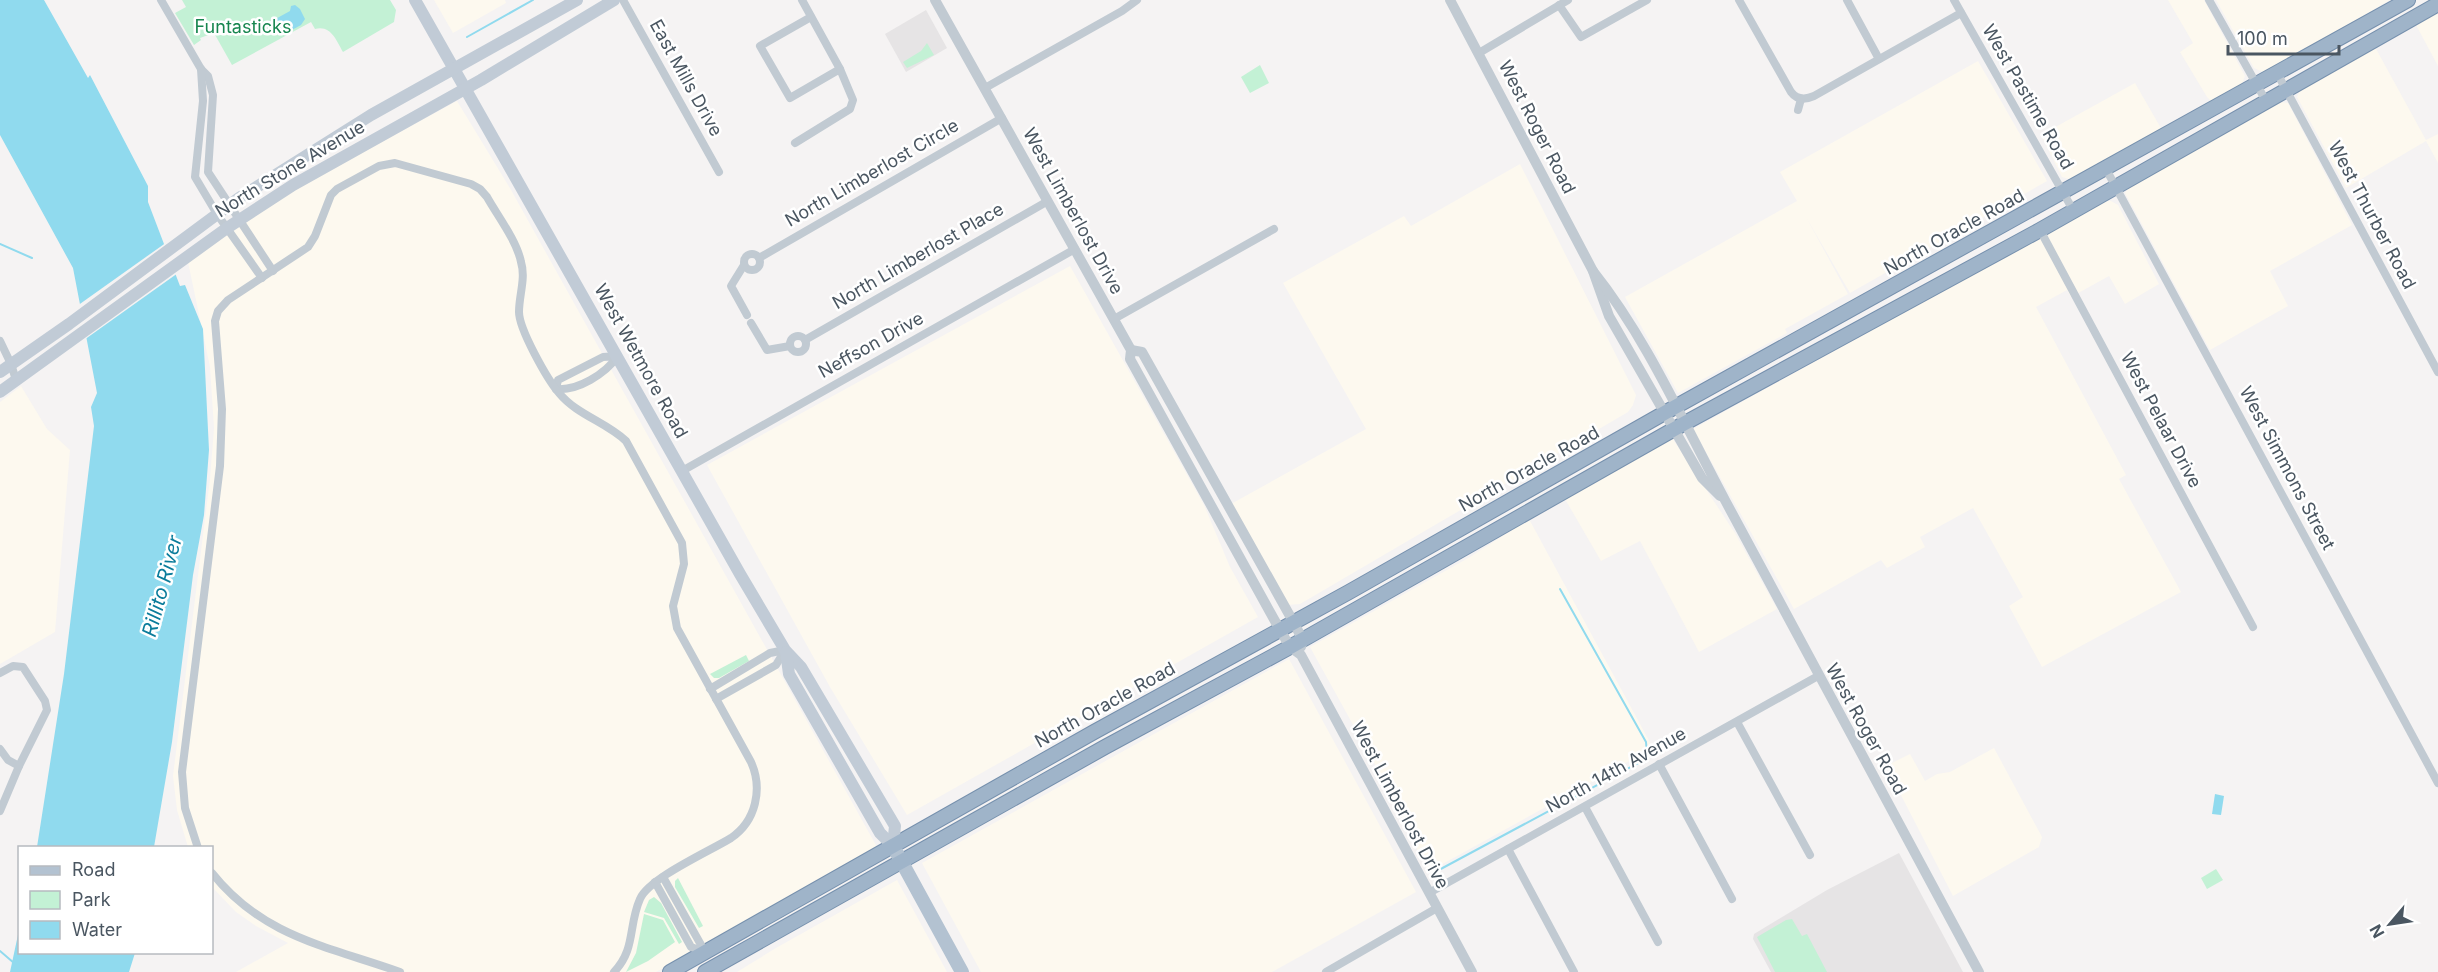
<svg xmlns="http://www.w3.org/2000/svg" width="2438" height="972" font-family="Inter,sans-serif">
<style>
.commercial{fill:#fdf9ef}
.education{fill:#e6e4e5}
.green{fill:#c3f1d5}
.water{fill:#90daee}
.pier{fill:#f5f3f3}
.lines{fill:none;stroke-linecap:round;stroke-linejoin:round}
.stream{stroke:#90daee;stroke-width:2}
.trunk-casing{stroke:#7690ad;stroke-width:16}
.minor{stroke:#c1cad2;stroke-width:8}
.tertiary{stroke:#c1cad2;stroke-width:10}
.secondary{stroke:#c1cbd6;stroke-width:12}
.primary{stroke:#b3c2d1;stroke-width:14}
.trunk{stroke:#9fb4c9;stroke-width:14}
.labels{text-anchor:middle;stroke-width:5;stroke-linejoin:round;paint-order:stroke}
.park-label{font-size:18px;fill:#17864f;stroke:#fff}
.street-label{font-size:18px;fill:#4a5661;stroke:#fff}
.water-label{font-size:20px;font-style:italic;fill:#0c7c9b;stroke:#fff}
</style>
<rect width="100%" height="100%" fill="#f5f3f3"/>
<!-- commercial -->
<g class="commercial">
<path d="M434,0H505L506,3L453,33Z"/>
<path d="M2168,0H2204L2245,76L2241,86L2212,102L2207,97L2180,52L2193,43Z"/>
<path d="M2216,0H2390L2265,73L2254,68Z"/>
<path d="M2438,12V66L2416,25Z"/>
<path d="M2375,47L2426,140L2438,134V163L2426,141L2346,188L2297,97L2300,90Z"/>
<path d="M1978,61L2047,181L1850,293L1806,217L1848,294L1785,329L1787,333L1678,393L1625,297L1797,201L1780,172Z"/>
<path d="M2135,83L2162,130L2073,180L2062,177L2041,135Z"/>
<path d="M457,101L511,190L877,847L656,972H236L288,943L256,926L236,912L212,887V848L188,847L177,810L173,776L210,479L214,428L210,367L188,262L268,207L310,181Z"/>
<path d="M2279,102L2288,103L2352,225L2270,271L2288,306L2210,350L2125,193L2131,184Z"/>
<path d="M1520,164L1636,395L1633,405L1628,412L1300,604L1287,605L1231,504L1366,429L1283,283L1404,216L1411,226Z"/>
<path d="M2105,201H2111L2118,205L2159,284L2125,304L2109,276L2071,297L2067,290L2036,307L2126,475L2119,479L2181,592L2042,667L2009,606L2023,597L1973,508L1920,537L1925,547L1887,568L1881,560L1794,609L1693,429Z"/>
<path d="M1070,266L1204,505L1230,567L1258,617L907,815L830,687L707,465Z"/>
<path d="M21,386L47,429L70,450L55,632L0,664V402Z"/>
<path d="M1672,438L1735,533L1777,609L1699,652L1640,541L1601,561L1565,499Z"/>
<path d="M1529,519L1653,748L1428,872L1382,777L1310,647L1470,557Z"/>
<path d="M1289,659L1416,892L1272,972H981L922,863Z"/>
<path d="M1994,748L2042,837L2039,847L1953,896L1886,766L1910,754L1925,781L1937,774L1950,772Z"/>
<path d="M897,880L947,972H737L776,948Z"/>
</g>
<!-- education -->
<g class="education">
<path d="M926,10L947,48L906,72L885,34Z"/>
<path d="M1899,853L1963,972H1771L1753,939L1754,934L1827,890Z"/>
</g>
<!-- green -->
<g class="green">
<path d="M182,0H390L396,10L394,22L343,52C336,40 331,25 315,29L311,22L232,65L214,33L200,38L201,40L194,45L175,13L186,7Z"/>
<path d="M927,43L934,55L907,68L903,62L921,51Z"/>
<path d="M1260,65L1269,83L1250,93L1241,77Z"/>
<path d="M746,655L749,661L719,678H714L710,674Z"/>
<path d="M2216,869L2223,880L2207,889L2201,878Z"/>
<path d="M678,878L703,926L699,928L675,887V881Z"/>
<path d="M654,897L661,903L682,942L679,944L664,918L644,912L649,900Z"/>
<path d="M644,914L663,920L675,942L648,961L626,972L636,953Z"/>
<path d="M1792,919L1802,936L1807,934L1827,972H1775L1757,937L1786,920Z"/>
</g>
<!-- water -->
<g class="water">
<path d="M0,0H44L88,78L90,75L148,186V202L180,286L185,285L203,329L209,450L204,515L193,575L172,742L154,847H37L64,674L94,426L91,407L97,393L73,268L0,135Z"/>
<path d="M295,5L300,9L305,19L301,25L290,31L285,30L280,34H276L270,22L290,11L291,6Z"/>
<path d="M2215,794L2224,796L2221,815L2212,814Z"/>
<path d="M19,930L20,952L135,953L129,972H10Z"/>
</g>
<!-- pier -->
<path class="pier" d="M167,242L178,273L84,340L77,306Z"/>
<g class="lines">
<!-- stream -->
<g class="stream">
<path d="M467,37L533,0"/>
<path d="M0,244L32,258"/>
<path d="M1437,871L1642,761L1647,754L1646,742L1560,589"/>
<path d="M0,951L14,963"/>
</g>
<!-- trunk casing -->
<g class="trunk-casing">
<g id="trunk">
<path d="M670,972L1094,732L1349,592L1675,407L2408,0"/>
<path d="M705,972L1105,747L1290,647L1685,423L2040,230L2438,4"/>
</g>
</g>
<!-- minor -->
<g class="minor">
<path d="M161,0L201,69L208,76L213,95L208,172L273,271"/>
<path d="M623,0L719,172"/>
<path d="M1739,0L1791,92C1797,100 1805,100 1814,96L1961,13"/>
<path d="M1847,0L1879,59"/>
<path d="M1954,0L2073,210"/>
<path d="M2209,0L2266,101"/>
<path d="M1559,5L1581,37L1647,0"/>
<path d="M811,17L760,46L790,98L840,69"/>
<path d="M1479,53L1568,0"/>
<path d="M201,69L203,101L195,177L217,214L262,278"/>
<path d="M2277,73L2438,372"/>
<path d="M985,88L1122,11L1137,0"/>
<path d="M1798,110L1801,99"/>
<path d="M795,143L850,109L853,100L840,69L802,0"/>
<path d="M2106,169L2438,783"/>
<path d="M2040,230L2253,627"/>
<circle cx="752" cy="262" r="8"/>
<path d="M759,258L1002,118"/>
<path d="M744,265L731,286L747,315"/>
<path d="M1114,319L1274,229"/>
<path d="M751,323L767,350L790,346"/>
<circle cx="798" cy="344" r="8"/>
<path d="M805,340L1048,201"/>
<path d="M0,341L11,364L16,380"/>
<path d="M618,356C605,374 578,391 556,389L558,380L603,357Z"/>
<path d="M682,471L1075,249"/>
<path d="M0,673L13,666L23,667L45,701L47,710L19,766L0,811"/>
<path d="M710,689L770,653L785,650"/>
<path d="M716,699L776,665L785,650"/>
<path d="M1737,722L1810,855"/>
<path d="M0,749L8,760L19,766"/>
<path d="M1659,764L1732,899"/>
<path d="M1585,807L1658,942"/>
<path d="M198,848L185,808L182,772L220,466L222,409L215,321L218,311L228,300L308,247L315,236L331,195L337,189L379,166L395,163L471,184L480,189L487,197C497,215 517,241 521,262C526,278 519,295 519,312C519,329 547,379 559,393C577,415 606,422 626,441L682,543L684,564L673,606L677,628L751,762C763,789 756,821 731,838C710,851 649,878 640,899C628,926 636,949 614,972"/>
<path d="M1508,849L1574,972"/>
<path d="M212,873C263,937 327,946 400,972"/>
<path d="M663,877L705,952"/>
<path d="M655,882L691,947L705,952"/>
<path d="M1429,893L1818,676"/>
<path d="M1326,972L1437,908"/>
</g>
<!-- tertiary -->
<g class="tertiary">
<path d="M935,0L1131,350L1130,359L1275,621L1290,647L1301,655L1472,972"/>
<path d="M1450,0L1593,271L1609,316L1702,478L1720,496"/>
<path d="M1593,271C1648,340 1684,424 1726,502C1811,658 1894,816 1979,972"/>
<path d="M1131,350L1142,352L1290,616L1303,640L1301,647"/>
</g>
<!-- secondary -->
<g class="secondary">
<path d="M415,0L740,574L785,650L801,667L895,826L893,846"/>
<path d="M0,372L69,324L239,198L371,115L577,0"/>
<path d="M0,392L227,228L293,185L481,80L614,0"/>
<path d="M786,652L789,674L880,833L893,846"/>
</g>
<!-- primary -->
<path class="primary" d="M893,846L962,972"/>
<!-- trunk -->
<use href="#trunk" class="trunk"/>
</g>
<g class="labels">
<!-- park labels -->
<g class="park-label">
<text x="243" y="33">Funtasticks</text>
</g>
<!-- street labels -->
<g class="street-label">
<text transform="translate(686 78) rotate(61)" y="6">East Mills Drive</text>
<text transform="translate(2028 97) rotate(60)" y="6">West Pastime Road</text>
<text transform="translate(1537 127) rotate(63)" y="6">West Roger Road</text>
<text transform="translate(290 169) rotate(-31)" y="6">North Stone Avenue</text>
<text transform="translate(872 173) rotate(-30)" y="6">North Limberlost Circle</text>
<text transform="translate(1073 211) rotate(61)" y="6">West Limberlost Drive</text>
<text transform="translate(2372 215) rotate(62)" y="6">West Thurber Road</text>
<text transform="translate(1954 232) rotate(-29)" y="6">North Oracle Road</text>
<text transform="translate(918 256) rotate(-30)" y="6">North Limberlost Place</text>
<text transform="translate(871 345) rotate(-29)" y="6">Neffson Drive</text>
<text transform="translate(641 361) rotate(61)" y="6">West Wetmore Road</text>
<text transform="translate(2161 420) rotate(62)" y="6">West Pelaar Drive</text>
<text transform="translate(2287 468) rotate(62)" y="6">West Simmons Street</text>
<text transform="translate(1529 469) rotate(-29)" y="6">North Oracle Road</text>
<text transform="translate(1105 705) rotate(-29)" y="6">North Oracle Road</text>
<text transform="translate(1866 729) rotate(61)" y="6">West Roger Road</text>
<text transform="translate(1616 770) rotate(-29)" y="6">North 14th Avenue</text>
<text transform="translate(1400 805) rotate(62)" y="6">West Limberlost Drive</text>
</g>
<!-- water labels -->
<g class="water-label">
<text transform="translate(162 586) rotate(-75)" y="7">Rillito River</text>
</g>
</g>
<!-- legend -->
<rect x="18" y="846" width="195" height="108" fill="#ffffff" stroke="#b7bbc0" stroke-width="1.5"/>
<rect x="30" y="866" width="30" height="9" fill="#b3c2d1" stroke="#b7bbc0" stroke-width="1.5"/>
<text x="72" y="876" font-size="18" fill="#4a5661">Road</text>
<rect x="30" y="891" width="30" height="18" fill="#c3f1d5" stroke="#b7bbc0" stroke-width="1.5"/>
<text x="72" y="906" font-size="18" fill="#4a5661">Park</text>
<rect x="30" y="921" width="30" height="18" fill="#90daee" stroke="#b7bbc0" stroke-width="1.5"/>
<text x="72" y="936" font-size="18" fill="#4a5661">Water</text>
<!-- north arrow -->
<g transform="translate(2390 924) rotate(241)" stroke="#ffffff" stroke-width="4.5" paint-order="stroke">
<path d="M0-4.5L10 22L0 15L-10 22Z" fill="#4a5661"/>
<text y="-9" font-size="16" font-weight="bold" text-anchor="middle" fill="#4a5661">N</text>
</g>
<!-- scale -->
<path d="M2228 45v9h111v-9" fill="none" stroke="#4a5661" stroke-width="3"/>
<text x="2237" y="45" font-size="18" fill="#4a5661" stroke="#ffffff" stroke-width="4.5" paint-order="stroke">100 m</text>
</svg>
